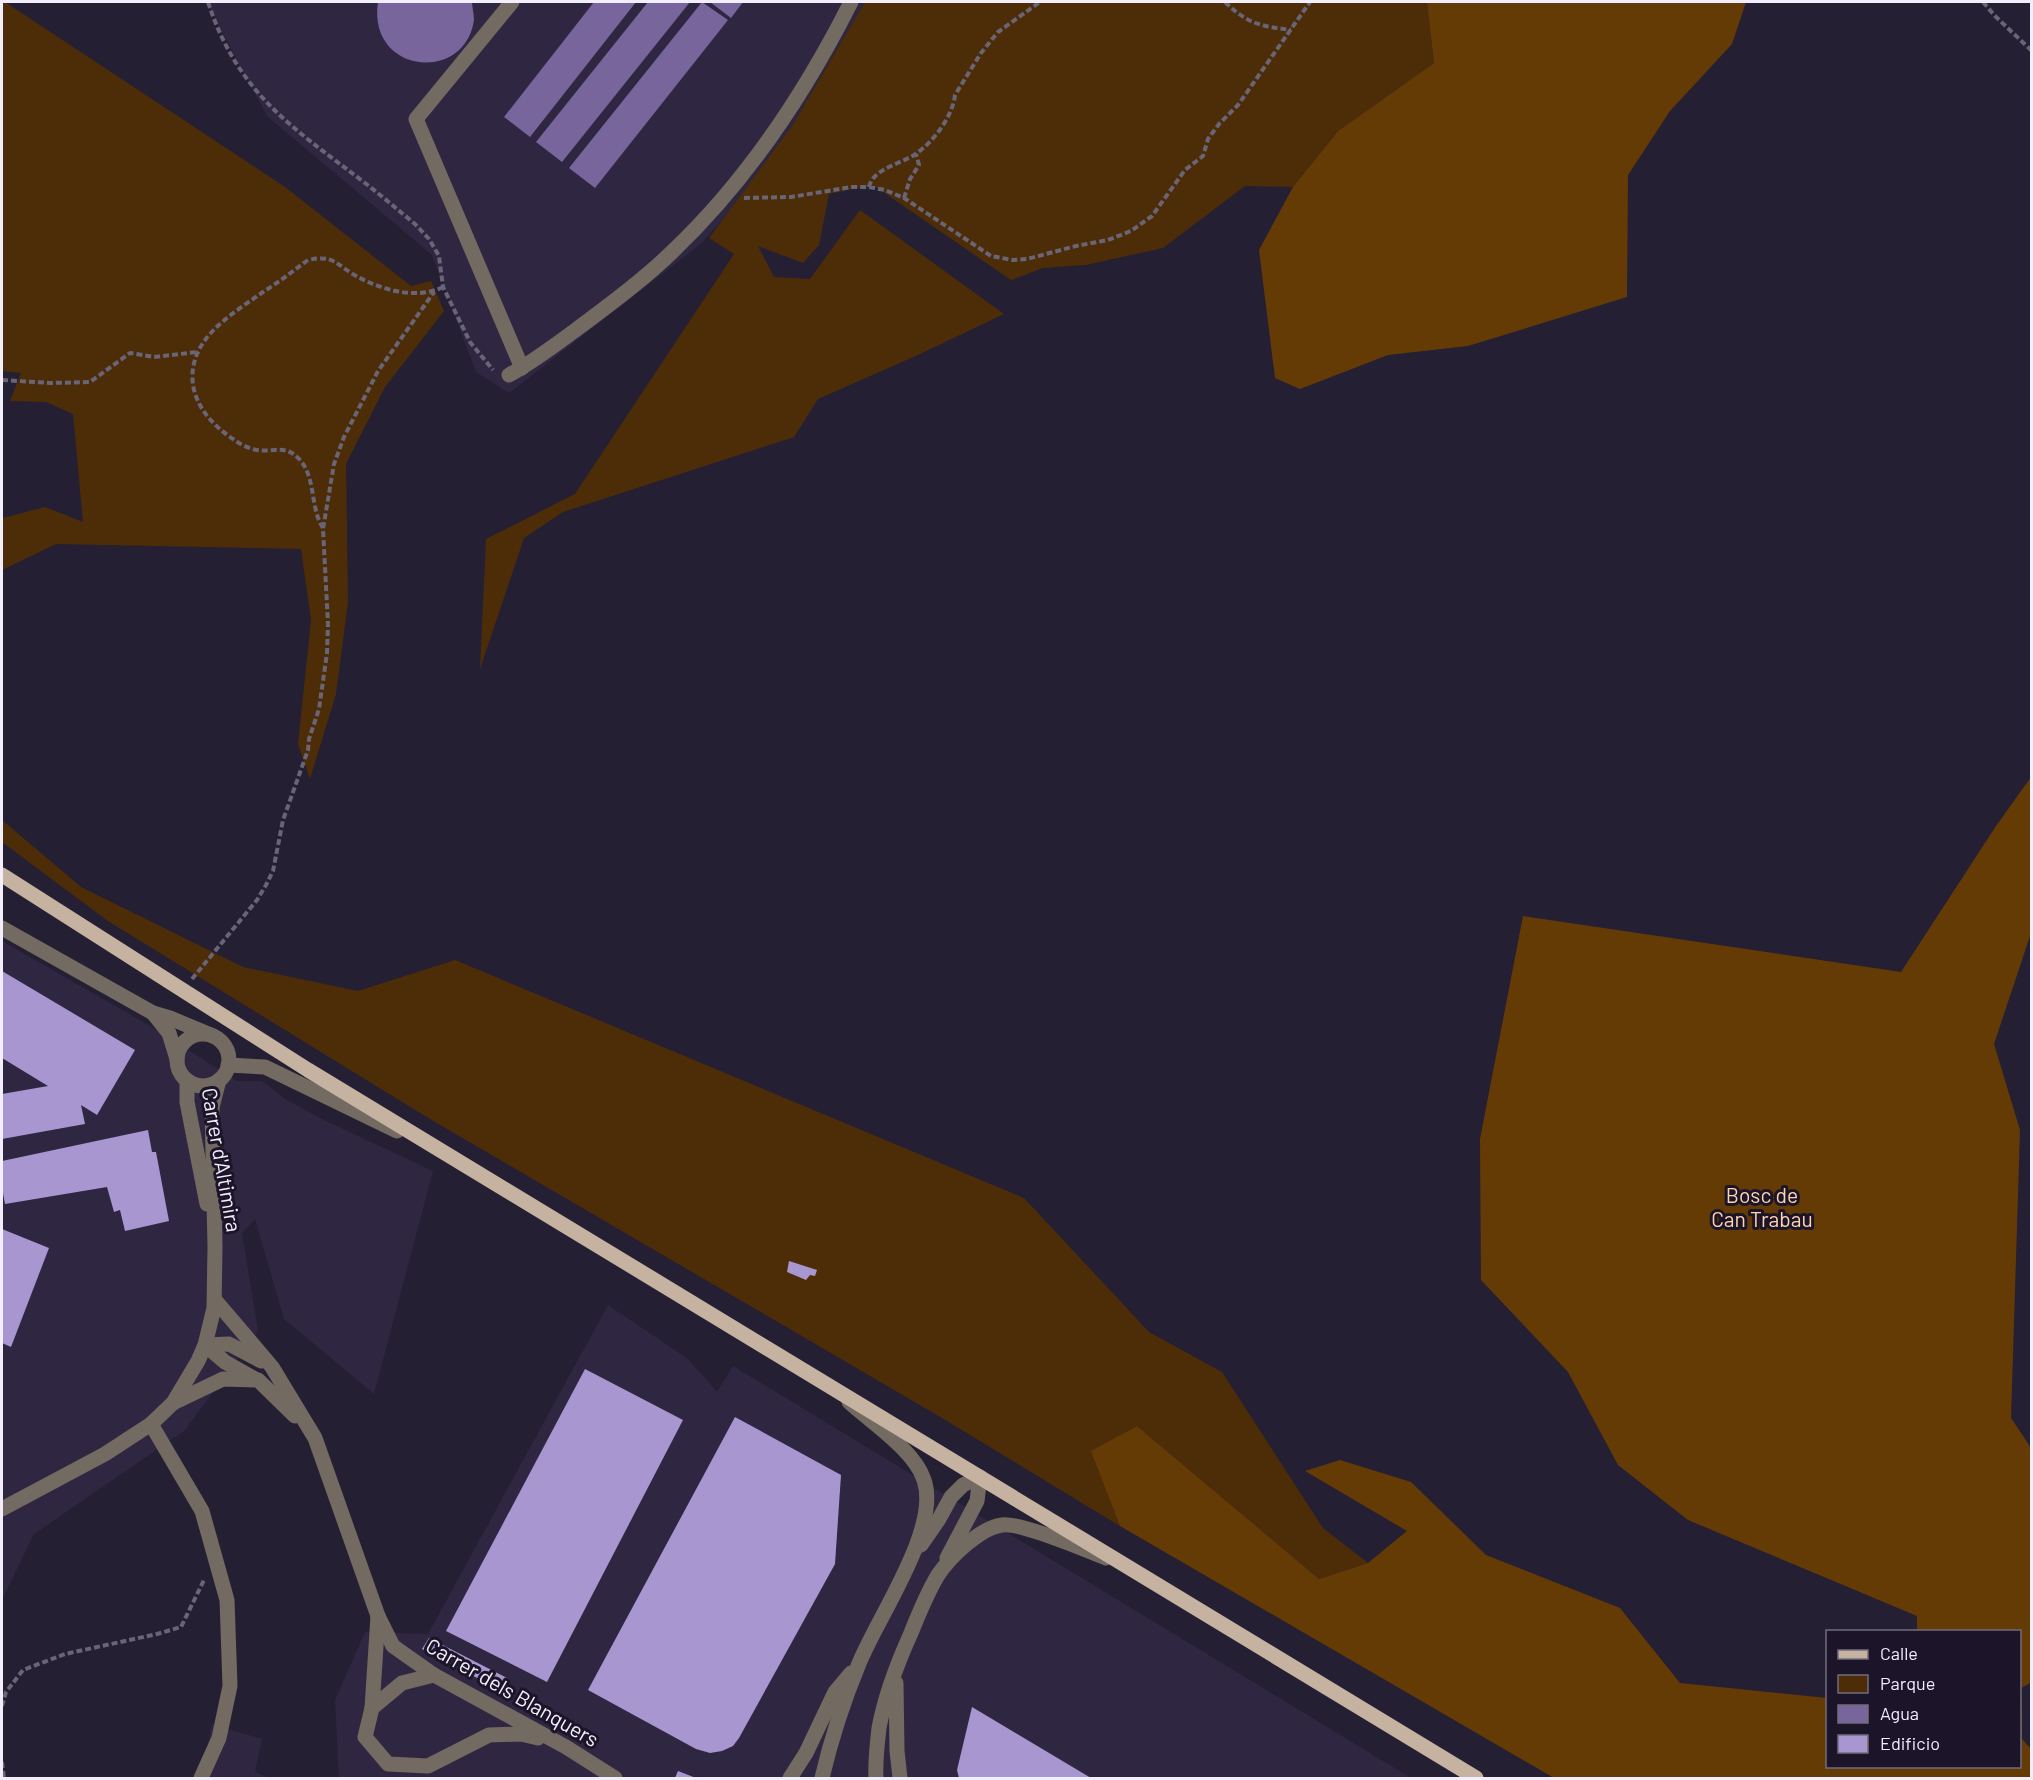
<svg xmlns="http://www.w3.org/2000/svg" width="2033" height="1780" font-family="Barlow,sans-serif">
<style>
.built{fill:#2f2741}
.green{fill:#4d2d07}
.forest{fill:#653b05}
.water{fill:#77659c}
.building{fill:#a896d0}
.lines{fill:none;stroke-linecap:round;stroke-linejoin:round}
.path{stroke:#696476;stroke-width:4;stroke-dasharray:6 3;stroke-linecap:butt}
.minor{stroke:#736a61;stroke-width:15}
.major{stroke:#c5b2a0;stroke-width:15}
.labels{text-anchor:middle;stroke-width:6;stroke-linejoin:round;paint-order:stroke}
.street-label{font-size:21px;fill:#f2eefc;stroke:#1c1529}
.park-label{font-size:21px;fill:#ffd5ae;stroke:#1c1529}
</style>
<rect width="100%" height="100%" fill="#251f33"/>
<!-- built -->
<g class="built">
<path d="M206,2H865L792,126L723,219L702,243L509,393L476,372L432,255L267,116Z"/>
<path d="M2,941L152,1027L237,1081H262L285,1099L324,1120L433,1171L374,1394L284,1319L255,1219L242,1233L258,1331L184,1431L34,1534L2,1600Z"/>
<path d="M608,1305L688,1359L717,1392L733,1366L1411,1778H339L335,1700L365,1632L428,1634Z"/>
<path d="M212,1724L262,1739L255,1772L269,1778H195L207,1751Z"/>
</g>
<!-- green -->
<g class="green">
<path d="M2,2H5L285,187L411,286L431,281L444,311L385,387L346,464L348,602L336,694L310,779L298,744L311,620L301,549L56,544L2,570L3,518L45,507L83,522L73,414L46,402L10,401L21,373L2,371Z"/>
<path d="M865,2H1427L1434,63L1338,131L1293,187L1245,186L1163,248L1086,265L1043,268L1011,280L873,185L829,194L819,245L803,263L758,246L774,277L810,279L860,210L1004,314L920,354L818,399L794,437L563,512L524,538L480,669L486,539L575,494L734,254L709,238L792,126Z"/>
<path d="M2,820L81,887L243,967L358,991L455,960L1024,1198L1149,1332L1222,1372L1323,1528L1368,1563L1319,1579L1137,1426L1092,1451L1120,1526L942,1418L425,1116L108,921L2,842Z"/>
</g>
<!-- forest -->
<g class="forest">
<path d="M1427,2H1746L1732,44L1670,111L1628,175L1627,297L1468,346L1388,355L1300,389L1275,378L1259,250L1293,187L1338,131L1434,63Z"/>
<path d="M2031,777V933L1994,1044L2020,1130L2011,1418L2031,1448L2032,1682L2021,1688L2022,1739L2031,1749V1778H1554L1120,1526L1091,1451L1137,1426L1319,1579L1368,1563L1407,1531L1305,1471L1340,1460L1411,1482L1486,1555L1620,1608L1680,1683L1827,1698L1828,1766H2020V1632L1917,1631V1616L1688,1520L1618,1465L1568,1372L1481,1280L1480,1139L1523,916L1901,972L1996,826Z"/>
</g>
<!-- water -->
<g class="water">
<path d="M378,2H472C472,7 474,14 474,20C465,84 367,74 378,2Z"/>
<path d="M594,2H636L530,137L504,117Z"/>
<path d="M648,2H690L562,162L536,142Z"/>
<path d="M702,2L728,20L595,188L569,168Z"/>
<path d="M710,2H743L731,18Z"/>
</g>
<!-- building -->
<g class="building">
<path d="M2,971L135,1050L97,1115L81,1105L85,1124L2,1139V1094L48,1086L2,1058Z"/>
<path d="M148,1130L152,1152H156L169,1221L125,1231L120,1210L114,1212L107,1187L5,1204L2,1188V1161Z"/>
<path d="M2,1229L49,1248L11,1347L2,1343Z"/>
<path d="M789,1261L817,1270L815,1276L810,1275L806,1280L787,1272Z"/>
<path d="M585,1369L683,1420L547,1682L446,1631Z"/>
<path d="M735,1417L841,1475L835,1564L739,1738L733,1746L722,1751L710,1753L696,1749L588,1690Z"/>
<path d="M429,1638L509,1679L502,1691L422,1649Z"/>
<path d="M972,1707L1091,1778H959L957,1770Z"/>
<path d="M678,1771L696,1778H675Z"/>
</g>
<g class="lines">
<!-- path -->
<g class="path">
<path d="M208,2C238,94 292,127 365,183C382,196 398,210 415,224L429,239L439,256L443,287L470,342L493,370"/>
<path d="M1225,2C1248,24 1260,26 1291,30"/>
<path d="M1983,2L1995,16L2032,51"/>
<path d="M869,187C873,168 902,164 917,153C933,142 953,116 955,95L981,53L998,32L1040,2"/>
<path d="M744,198L791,197L851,187H869L885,190L904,198L991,256L1013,260L1027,259L1076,246L1108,240L1131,231L1152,216L1185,170L1203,156L1208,139L1219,124L1238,105L1310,2"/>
<path d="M904,198L910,179L919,165L916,154"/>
<path d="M2,380L50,383L90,382L130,353L154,357L197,352"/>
<path d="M323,528C310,508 316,478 300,460C285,443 274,453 257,450C251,449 241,445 236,441C216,428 197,410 193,385C187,339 231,315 263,292C279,282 293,271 308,260C335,254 337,266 358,277C382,290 417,300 443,287"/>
<path d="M192,979L257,900L266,885L273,871L283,820L308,750L309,739L319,709L327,653L328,624L323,529L334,464L344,437L378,371L434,292"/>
<path d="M2,1706L6,1692L23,1670L65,1654L157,1634L181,1627L204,1580"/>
<path d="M2,1762L4,1778"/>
</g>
<!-- minor -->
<g class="minor">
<path d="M512,2L416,119L522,368"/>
<path d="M509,375C533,362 555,345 577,329C609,305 643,280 672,252C747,181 805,93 851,2"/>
<path d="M2,928L153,1013L170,1018L213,1036"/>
<path d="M153,1013L169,1033L177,1059"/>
<circle cx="203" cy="1060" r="26"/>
<path d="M228,1065L265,1067L397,1131"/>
<path d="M187,1080V1102L207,1204"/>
<path d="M215,1300L272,1367L315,1438L378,1616L393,1646L434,1675L566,1747L615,1778"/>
<path d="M205,1345L229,1344L261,1361"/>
<path d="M205,1345L225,1362L255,1379"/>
<path d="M173,1403L223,1379L258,1380L295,1416"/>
<path d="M151,1424L202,1511L227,1600L230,1686L219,1738L201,1778"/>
<path d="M2,1509L105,1454L151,1424L173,1403L198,1361L205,1345L214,1308L215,1247L212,1107L219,1080"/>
<path d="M921,1545L939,1519L951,1497L963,1485L980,1477"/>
<path d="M947,1558L977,1501L980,1477"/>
<path d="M434,1675L402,1683L372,1708L365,1737L388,1764L428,1766L489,1735L521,1734L538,1738"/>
<path d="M896,1683L897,1751L900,1778"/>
<path d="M372,1708L378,1616"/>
<path d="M790,1778L806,1753L835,1692L851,1673"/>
<path d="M822,1778C831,1740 843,1702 858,1666C876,1619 941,1529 924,1480C915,1451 871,1422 849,1402"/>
<path d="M876,1778C875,1762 877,1745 879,1728C885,1695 897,1664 911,1633C919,1613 927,1593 938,1575C950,1557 980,1528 1002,1525C1021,1522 1085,1550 1106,1558"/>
</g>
<!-- major -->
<path class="major" d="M2,875L308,1070L1476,1778"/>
</g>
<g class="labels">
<!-- street labels -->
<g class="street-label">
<text transform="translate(221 1160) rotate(80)" y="7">Carrer d'Altimira</text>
<text transform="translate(512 1693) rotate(30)" y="7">Carrer dels Blanquers</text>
</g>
<!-- park labels -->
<g class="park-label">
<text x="1762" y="1203">Bosc de<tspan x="1762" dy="24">Can Trabau</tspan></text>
</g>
</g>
<!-- border -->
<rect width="2033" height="1780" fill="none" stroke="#f2eefc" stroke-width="6"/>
<!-- legend -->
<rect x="1826" y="1630" width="195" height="138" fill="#1c1529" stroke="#726c7d" stroke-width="1.5"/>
<rect x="1838" y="1650" width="30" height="9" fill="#c5b2a0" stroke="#726c7d" stroke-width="1.5"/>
<text x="1880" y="1660" font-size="18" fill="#f2eefc">Calle</text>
<rect x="1838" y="1675" width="30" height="18" fill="#4d2d07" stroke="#726c7d" stroke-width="1.5"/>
<text x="1880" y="1690" font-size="18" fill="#f2eefc">Parque</text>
<rect x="1838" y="1705" width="30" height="18" fill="#77659c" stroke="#726c7d" stroke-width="1.5"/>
<text x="1880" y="1720" font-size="18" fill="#f2eefc">Agua</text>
<rect x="1838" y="1735" width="30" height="18" fill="#a896d0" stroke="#726c7d" stroke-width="1.5"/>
<text x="1880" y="1750" font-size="18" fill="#f2eefc">Edificio</text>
</svg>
